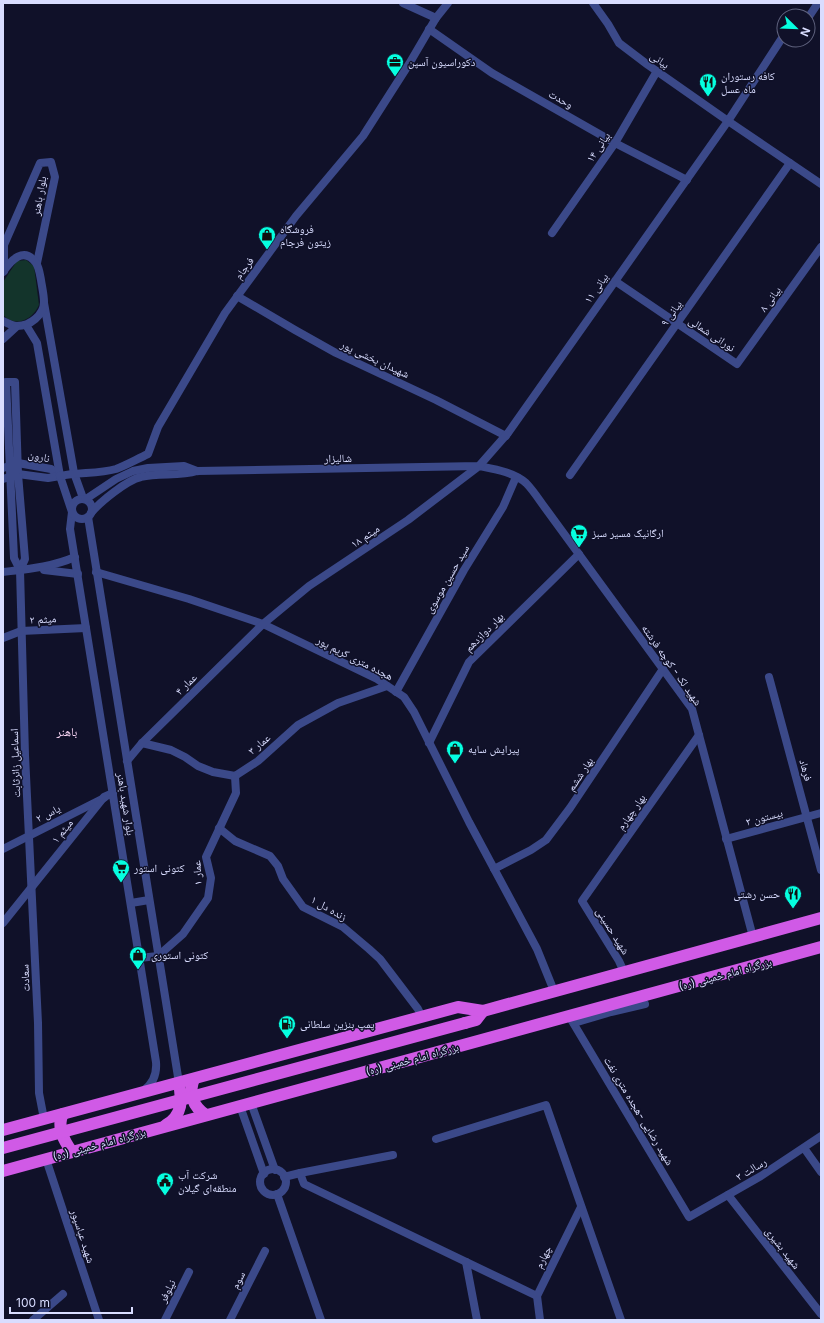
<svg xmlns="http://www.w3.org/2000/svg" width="824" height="1323" font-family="Inter,'Noto Naskh Arabic',sans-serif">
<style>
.green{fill:#13342b}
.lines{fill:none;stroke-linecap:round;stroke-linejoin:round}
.minor{stroke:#3b4989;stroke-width:8}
.tertiary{stroke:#3b4989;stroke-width:8}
.trunk{stroke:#d05ae6;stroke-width:12}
.trunk-bridge{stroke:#d05ae6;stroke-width:12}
.labels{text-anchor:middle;stroke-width:3;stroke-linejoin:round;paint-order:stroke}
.street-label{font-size:11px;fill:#d9ddff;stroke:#101129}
.poi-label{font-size:11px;fill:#d9ddff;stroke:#101129;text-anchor:start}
.neighbourhood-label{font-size:12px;fill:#ffdbfa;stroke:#101129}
</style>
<rect width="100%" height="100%" fill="#101129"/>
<!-- green -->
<path class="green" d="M26,260L34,266L39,305C32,320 16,328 3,315V282L17,261Z"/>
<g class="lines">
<!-- minor -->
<g class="minor">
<path d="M593,3L608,24L619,43L648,65L728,121L784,35"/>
<path d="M808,18L818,3"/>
<path d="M429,29L492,73L615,143L687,180"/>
<path d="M552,233L615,143L657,71"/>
<path d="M615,281L737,364L821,247"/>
<path d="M237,296L295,330L336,353L436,400L506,436"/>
<path d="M3,468L18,463L51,469L60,476"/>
<path d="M570,475L790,163"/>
<path d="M3,479L18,474L48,478L60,476"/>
<path d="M20,570L14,558L6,382H15L18,474L25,559L20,570L25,755L38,1023L39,1093L44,1119"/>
<path d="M44,570L78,574"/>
<path d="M3,572C28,569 52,567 75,557"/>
<path d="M96,572L189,599L263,624L377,679L404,697L414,712L469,822L537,949L554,991"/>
<path d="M3,638L21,631L86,628"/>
<path d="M769,677L821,870"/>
<path d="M396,692L464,570L503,507L516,477"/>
<path d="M142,743L171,750L185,757L198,766L213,772L235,776L258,761L298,725L338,703L387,686"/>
<path d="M429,743L469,662L579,554"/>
<path d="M127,761L142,743L263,624L309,586L408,520L479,466C494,469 514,472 526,483C532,489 538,498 543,505L692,709L753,937"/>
<path d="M219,828L235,841L270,856L278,866L283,879L303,907L343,927L369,949L380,959L418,1009L422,1017"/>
<path d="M726,839L821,813"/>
<path d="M3,849L104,798"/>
<path d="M494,869L531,850L546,840L570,808L663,669"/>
<path d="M3,923L104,797L113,793"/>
<path d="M158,956L183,934L208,898L211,878L206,857L236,793L235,776"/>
<path d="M624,972L619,961L582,901L699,735"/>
<path d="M569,1016L689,1217L761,1176L821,1136"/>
<path d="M574,1023L611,1012L645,1004"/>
<path d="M251,1103L275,1170"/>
<path d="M240,1106L264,1174"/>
<path d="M436,1139L546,1105L621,1320"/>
<path d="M804,1148L821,1172"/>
<path d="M46,1159L99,1320"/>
<circle cx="273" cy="1182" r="13"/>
<path d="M300,1173L304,1184L537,1296"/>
<path d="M284,1177L300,1173L393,1155"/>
<path d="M277,1194L321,1320"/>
<path d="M728,1195L821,1314"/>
<path d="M466,1262L477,1320"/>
<path d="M33,1320L63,1294"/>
<path d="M165,1320L189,1272"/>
<path d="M230,1320L265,1251"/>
<path d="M540,1320L537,1296L581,1207"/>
</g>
<!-- tertiary -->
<g class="tertiary">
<path d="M403,3L436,18"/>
<path d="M4,271V245L40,163L51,162L55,177L37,263"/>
<path d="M44,303L74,473L83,498"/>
<path d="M3,321C7,323 12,326 17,326C30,326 44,315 44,302C44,295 42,287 41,280C40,275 39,267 36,263C24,246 11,260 3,272"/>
<path d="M26,325L37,343L60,476L72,512L70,529L156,1062C157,1074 153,1084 143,1091"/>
<path d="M3,339L16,327"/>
<path d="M60,476C78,472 98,474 116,469C127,465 137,459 148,454L158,427L225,313L296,216L363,136L409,64L436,18L448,3"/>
<circle cx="82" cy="509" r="10"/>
<path d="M86,499L116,479L133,471L148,468L184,466L197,471"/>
<path d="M91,513C100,502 127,480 141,477C159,472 179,477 197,471L479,466L508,433L728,121L821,184"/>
<path d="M88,517L179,1083"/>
<path d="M131,903L149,900"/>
<path d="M139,958L158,956"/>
</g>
<!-- trunk -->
<g class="trunk">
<path d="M465,1023L476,1020L483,1011"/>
<path d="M194,1079C188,1093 193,1107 206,1115"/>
<path d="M63,1114C56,1127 64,1141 72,1152"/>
<path d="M166,1125C183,1115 182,1100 179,1083"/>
<path d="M3,1130L458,1007L483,1011L821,918"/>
<path d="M3,1171L821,947"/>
</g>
<!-- trunk-bridge -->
<path class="trunk-bridge" d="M3,1148L465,1023"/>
</g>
<!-- icons -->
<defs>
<g id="office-pin" transform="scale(0.9)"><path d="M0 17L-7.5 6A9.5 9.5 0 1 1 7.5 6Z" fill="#05ffe0" stroke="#101129"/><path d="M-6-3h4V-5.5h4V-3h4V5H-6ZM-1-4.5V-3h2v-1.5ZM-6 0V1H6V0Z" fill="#111"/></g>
<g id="restaurant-pin" transform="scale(0.9)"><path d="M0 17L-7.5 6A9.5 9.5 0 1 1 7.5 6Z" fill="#05ffe0" stroke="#101129"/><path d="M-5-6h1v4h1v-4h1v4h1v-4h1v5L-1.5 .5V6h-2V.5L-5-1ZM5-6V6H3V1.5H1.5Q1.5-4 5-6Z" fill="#111"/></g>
<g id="shop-pin" transform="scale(0.9)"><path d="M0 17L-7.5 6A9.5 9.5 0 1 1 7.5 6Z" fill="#05ffe0" stroke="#101129"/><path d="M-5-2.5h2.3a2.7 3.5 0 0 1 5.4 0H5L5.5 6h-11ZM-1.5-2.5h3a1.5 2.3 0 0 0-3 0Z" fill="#111"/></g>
<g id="supermarket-pin" transform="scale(0.9)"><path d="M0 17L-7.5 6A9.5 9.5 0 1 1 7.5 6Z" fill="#05ffe0" stroke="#101129"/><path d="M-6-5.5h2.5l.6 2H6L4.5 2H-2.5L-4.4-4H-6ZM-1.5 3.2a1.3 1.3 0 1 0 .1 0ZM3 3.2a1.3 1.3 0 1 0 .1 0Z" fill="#111"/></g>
<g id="fuel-pin" transform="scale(0.9)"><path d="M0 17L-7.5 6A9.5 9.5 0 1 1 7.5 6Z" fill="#05ffe0" stroke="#101129"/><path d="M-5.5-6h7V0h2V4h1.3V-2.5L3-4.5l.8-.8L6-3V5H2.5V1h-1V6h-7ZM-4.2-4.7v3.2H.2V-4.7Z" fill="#111"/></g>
<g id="civic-pin" transform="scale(0.9)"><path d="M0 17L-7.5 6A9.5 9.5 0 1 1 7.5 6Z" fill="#05ffe0" stroke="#101129"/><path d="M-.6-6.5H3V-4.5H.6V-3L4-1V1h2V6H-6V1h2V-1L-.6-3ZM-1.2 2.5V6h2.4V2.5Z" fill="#111"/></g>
</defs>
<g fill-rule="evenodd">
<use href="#office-pin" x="395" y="62"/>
<use href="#restaurant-pin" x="708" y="82"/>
<use href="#shop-pin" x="267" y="235"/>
<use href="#supermarket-pin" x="579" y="533"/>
<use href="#shop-pin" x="455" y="749"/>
<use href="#supermarket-pin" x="121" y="868"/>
<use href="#restaurant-pin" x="793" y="894"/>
<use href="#shop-pin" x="138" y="955"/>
<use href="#fuel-pin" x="287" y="1024"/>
<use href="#civic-pin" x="165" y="1181"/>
</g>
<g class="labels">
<!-- street labels -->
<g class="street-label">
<text transform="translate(660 60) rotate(35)" y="4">بیانی</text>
<text transform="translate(561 99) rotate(29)" y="4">وحدت</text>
<text transform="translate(598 147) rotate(-56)" y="4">بیانی ۱۴</text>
<text transform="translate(39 196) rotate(-80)" y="4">بلوار باهنر</text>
<text transform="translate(244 268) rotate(-54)" y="4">فرجام</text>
<text transform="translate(596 288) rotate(-55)" y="4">بیانی ۱۱</text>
<text transform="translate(770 299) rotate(-54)" y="4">بیانی ۸</text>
<text transform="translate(671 313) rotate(-55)" y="4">بیانی ۹</text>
<text transform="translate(712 334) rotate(34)" y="4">نورانی شمالی</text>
<text transform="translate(375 359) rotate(25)" y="4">شهیدان بخشی پور</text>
<text transform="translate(39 456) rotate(13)" y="4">نارون</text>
<text transform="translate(338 458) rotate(-1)" y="4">شالیزار</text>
<text transform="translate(365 536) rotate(-34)" y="4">میثم ۱۸</text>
<text transform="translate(447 579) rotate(-60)" y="4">سید حسین موسوی</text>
<text transform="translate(43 619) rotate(-3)" y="4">میثم ۲</text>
<text transform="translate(484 632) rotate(-45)" y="4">بهار دوازدهم</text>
<text transform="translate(355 658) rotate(27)" y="4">هجده متری کریم پور</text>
<text transform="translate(672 665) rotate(55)" y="4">شهید لک - کوچه فرشته</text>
<text transform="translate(186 684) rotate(-44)" y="4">عمار ۴</text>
<text transform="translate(259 744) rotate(-40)" y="4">عمار ۳</text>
<text transform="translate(15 763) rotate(-92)" y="4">اسماعیل زائرثابت</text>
<text transform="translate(806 770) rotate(75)" y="4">فرهاد</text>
<text transform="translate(580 774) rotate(-57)" y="4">بهار ششم</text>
<text transform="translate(126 804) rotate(81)" y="4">بلوار شهید باهنر</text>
<text transform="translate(631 812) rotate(-55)" y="4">بهار چهارم</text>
<text transform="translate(48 813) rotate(-27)" y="4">یاس ۲</text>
<text transform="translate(764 817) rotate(-15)" y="4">بیستون ۲</text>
<text transform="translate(62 831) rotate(-51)" y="4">میثم ۱</text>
<text transform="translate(197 873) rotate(-93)" y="4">عمار ۱</text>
<text transform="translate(329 908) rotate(30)" y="4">زنده دل ۱</text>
<text transform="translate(613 931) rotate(58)" y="4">شهید حسینی</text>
<text transform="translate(725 974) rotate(-15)" y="4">بزرگراه امام خمینی (ره)</text>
<text transform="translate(25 978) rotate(-93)" y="4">سعادت</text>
<text transform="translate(412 1059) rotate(-15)" y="4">بزرگراه امام خمینی (ره)</text>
<text transform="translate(639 1111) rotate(59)" y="4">شهید رضایی -هجده متری نفت</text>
<text transform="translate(99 1144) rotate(-15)" y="4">بزرگراه امام خمینی (ره)</text>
<text transform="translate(751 1169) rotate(-31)" y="4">رسالت ۳</text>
<text transform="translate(83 1236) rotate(72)" y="4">شهید عباسپور</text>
<text transform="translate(783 1248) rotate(52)" y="4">شهید بشیری</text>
<text transform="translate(543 1257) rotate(-63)" y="4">چهارم</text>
<text transform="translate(238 1280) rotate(-63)" y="4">سوم</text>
<text transform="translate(167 1291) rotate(-63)" y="4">نیلوفر</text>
</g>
<!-- poi labels -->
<g class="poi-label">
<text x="408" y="66">دکوراسیون آسپن</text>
<text x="721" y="80">کافه رستوران<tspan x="721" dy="13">ماه عسل</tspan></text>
<text x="280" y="233">فروشگاه<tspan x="280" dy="13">زیتون فرجام</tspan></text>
<text x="592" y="537">ارگانیک مسیر سبز</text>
<text x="468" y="753">پیرایش سایه</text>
<text x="134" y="872">کتونی استور</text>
<text x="780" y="898" text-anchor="end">حسن رشتی</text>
<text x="151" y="959">کتونی استوری</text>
<text x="300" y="1028">پمپ بنزین سلطانی</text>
<text x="178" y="1179">شرکت آب<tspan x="178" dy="13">منطقه‌ای گیلان</tspan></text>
</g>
<!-- neighbourhood labels -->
<g class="neighbourhood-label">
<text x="67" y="736">باهنر</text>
</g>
</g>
<!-- border -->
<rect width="824" height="1323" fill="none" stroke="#d9ddff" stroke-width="8"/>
<!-- north arrow -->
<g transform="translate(796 28) rotate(113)"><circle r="19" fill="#101129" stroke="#60637f"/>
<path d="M0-3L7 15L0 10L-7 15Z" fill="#05ffe0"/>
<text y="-6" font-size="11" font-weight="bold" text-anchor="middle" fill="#d9ddff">N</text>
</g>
<!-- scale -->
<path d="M10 1307v6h122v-6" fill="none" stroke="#d9ddff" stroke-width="2"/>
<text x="16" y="1307" font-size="12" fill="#d9ddff" stroke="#101129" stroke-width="3" paint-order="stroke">100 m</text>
</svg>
